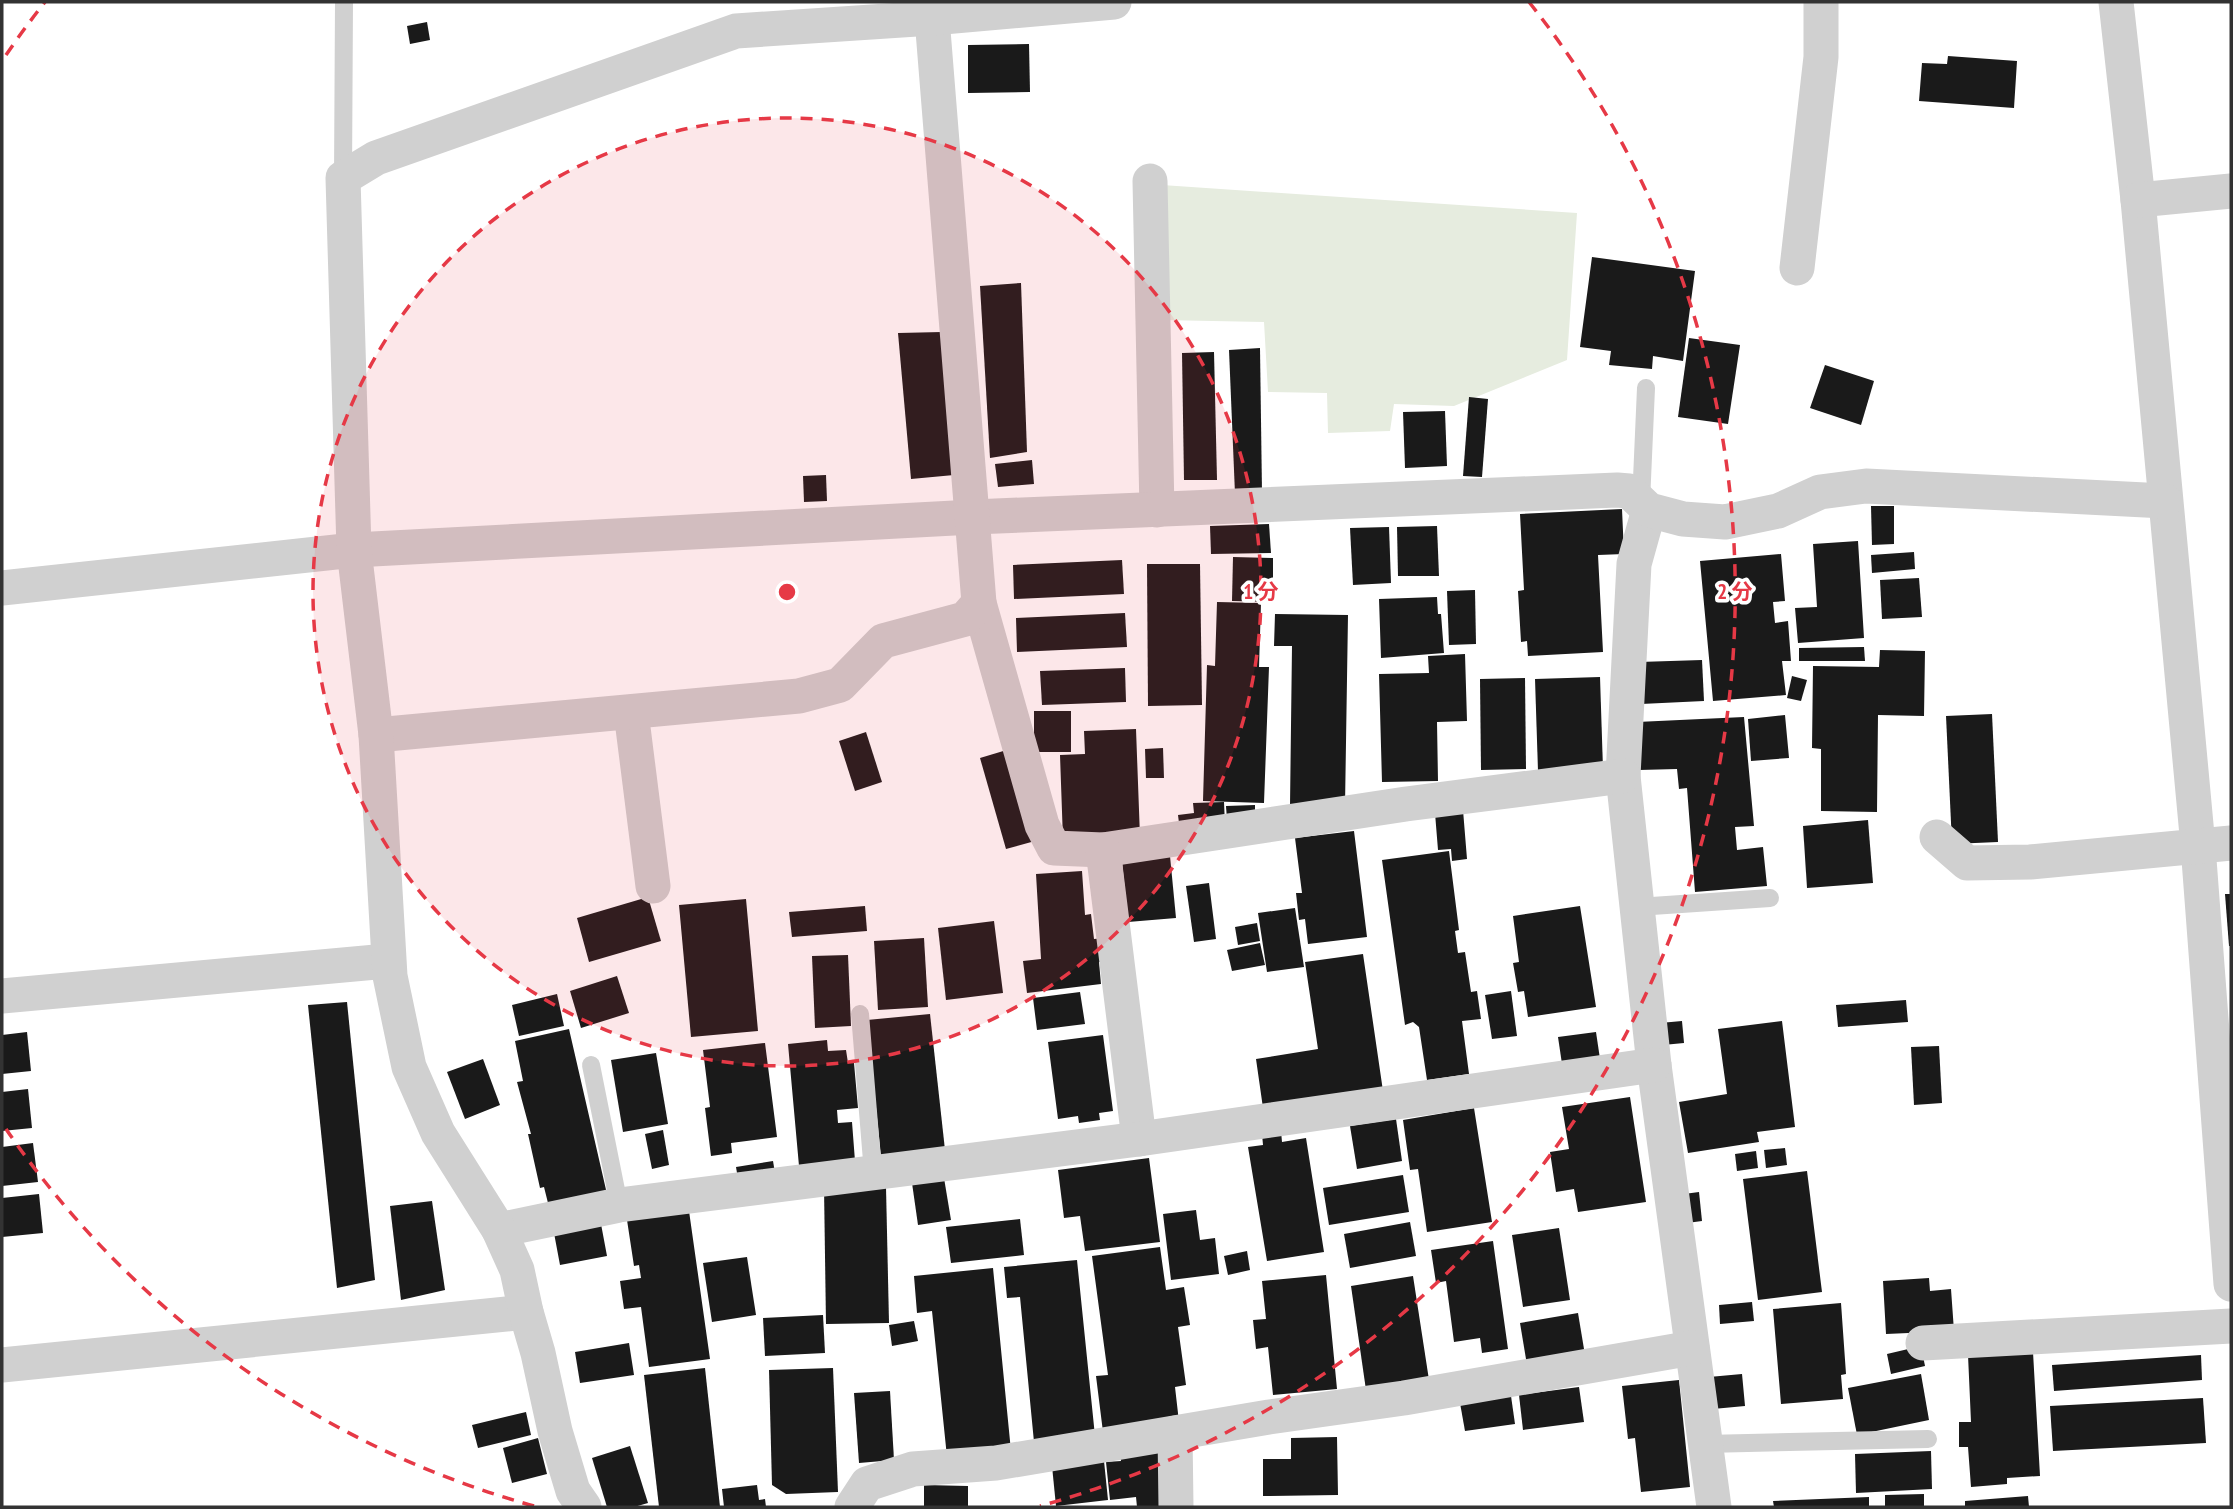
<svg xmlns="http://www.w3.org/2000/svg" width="2233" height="1509" font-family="'PT Sans Narrow','Noto Sans JP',sans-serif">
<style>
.green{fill:#e6ecdf}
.building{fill:#1a1a1a}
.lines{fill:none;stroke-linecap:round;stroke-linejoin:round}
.service{stroke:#d0d0d0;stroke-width:18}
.minor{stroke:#d0d0d0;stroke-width:35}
.ring{fill:none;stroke:#e63946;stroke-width:3.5;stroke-dasharray:12 9}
.centre{fill:#e63946;stroke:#fff;stroke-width:3.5}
.ring-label{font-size:21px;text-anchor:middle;font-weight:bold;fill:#e63946;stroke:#fff;stroke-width:7;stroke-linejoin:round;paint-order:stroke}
</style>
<rect width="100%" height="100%" fill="#fff"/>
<!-- green -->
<path class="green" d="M1162,185L1577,213L1567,360L1454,406L1394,404L1390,431L1328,433L1327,393L1268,392L1264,322L1161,320Z"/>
<!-- building -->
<g class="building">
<path d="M427,22L430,40L410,44L407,26Z"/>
<path d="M1029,44L1030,92L968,93V45Z"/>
<path d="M1948,56L2017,61L2014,108L1919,101L1922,63L1947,64Z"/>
<path d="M1592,257L1695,271L1683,361L1653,356L1652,369L1609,365L1611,351L1580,347Z"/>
<path d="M1021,283L1027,452L990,458L980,286Z"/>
<path d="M942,332L954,475L911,479L898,333Z"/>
<path d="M1689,338L1740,345L1728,424L1678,417Z"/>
<path d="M1260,348L1262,493L1235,494L1229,350Z"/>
<path d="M1214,352L1217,480H1184L1182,353Z"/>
<path d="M1825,365L1874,381L1861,425L1810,408Z"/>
<path d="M1469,397L1488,399L1482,477L1463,476Z"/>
<path d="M1445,411L1447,466L1405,468L1403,412Z"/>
<path d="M1032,460L1034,484L998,487L995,464Z"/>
<path d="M826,475L827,501L804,502L803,476Z"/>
<path d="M1871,506H1894V544L1872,545Z"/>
<path d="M1622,509L1624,554L1598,555L1603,652L1528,656L1527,641L1521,642L1518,591L1524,590L1520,514Z"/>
<path d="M1269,524L1271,553L1211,554L1210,526Z"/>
<path d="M1437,526L1439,576H1398L1397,527Z"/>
<path d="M1389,527L1391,583L1353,585L1350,528Z"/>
<path d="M1858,541L1864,638L1798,643L1795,608L1817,607L1813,544Z"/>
<path d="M1914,552L1915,569L1872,573L1871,555Z"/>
<path d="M1781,554L1785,601L1773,602L1775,623L1788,621L1791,661H1782L1786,695L1713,701L1700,561Z"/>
<path d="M1233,557L1273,558V602L1232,601Z"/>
<path d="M1122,560L1124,594L1014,599L1013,565Z"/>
<path d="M1147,564H1200L1202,705L1148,706Z"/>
<path d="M1919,578L1922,617L1882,619L1880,580Z"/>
<path d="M1475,590L1476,644L1449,645L1447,591Z"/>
<path d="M1437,597L1438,614H1441L1444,653L1381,658L1379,599Z"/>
<path d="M1217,602L1261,603L1259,667H1269L1264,803L1203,801L1207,665L1215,666Z"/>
<path d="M1125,613L1127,647L1017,652L1016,618Z"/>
<path d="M1275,614L1348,615L1345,806H1290L1292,646H1274Z"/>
<path d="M1864,647L1865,661H1799V648Z"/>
<path d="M1880,650L1925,651L1924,716L1878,715L1877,812L1821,811V749L1812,748L1813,666L1879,667Z"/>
<path d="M1465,654L1467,721L1437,722L1438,781L1382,782L1379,674L1429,673L1428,656Z"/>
<path d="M1702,660L1704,701L1641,704L1639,662Z"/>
<path d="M1125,668L1126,702L1042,705L1040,671Z"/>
<path d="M1792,676L1807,680L1801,701L1787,698Z"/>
<path d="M1600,677L1603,769L1538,771L1535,679Z"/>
<path d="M1525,678L1526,769L1481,770L1480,679Z"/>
<rect x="1034" y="711" width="37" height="41"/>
<path d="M1992,714L1998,842L1952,844L1946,716Z"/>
<path d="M1785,715L1789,758L1751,761L1748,719Z"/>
<path d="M1744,717L1754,826L1735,827L1737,850L1763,847L1767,886L1695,892L1687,788L1679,789L1677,769L1639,770L1637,722Z"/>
<path d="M1136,729L1140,837L1063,840L1060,755L1085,754L1084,731Z"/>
<path d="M866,732L882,782L855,791L839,741Z"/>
<path d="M1163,748L1164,778H1146L1145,749Z"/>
<path d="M1010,749L1035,841L1006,849L980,758Z"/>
<path d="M1224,802L1225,825L1180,831L1178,815L1194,813L1193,803Z"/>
<path d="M1255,805V811L1227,820L1226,806Z"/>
<path d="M1463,810L1467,859L1452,861L1451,849L1438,850L1435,813Z"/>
<path d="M1868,820L1873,883L1807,888L1803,826Z"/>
<path d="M1354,831L1367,937L1308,944L1305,919L1299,920L1296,893H1302L1295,838Z"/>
<path d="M1449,851L1459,930L1455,931L1458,953L1465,952L1471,992L1477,991L1481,1019L1462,1021L1469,1074L1427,1080L1419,1027L1413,1022L1405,1025L1382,860Z"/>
<path d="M1170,856L1176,918L1128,922L1122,861Z"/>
<path d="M1082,871L1085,915L1091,914L1094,939L1104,938L1107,961L1099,962L1101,984L1027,993L1023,961L1041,959L1036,874Z"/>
<path d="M1209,883L1216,939L1194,942L1186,886Z"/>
<path d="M2225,894H2231V946H2229Z"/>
<path d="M648,897L661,941L589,962L577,918Z"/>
<path d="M746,899L758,1031L691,1037L679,905Z"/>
<path d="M865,906L867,931L792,937L789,912Z"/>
<path d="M1580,906L1596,1007L1528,1017L1524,991L1518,992L1513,963L1519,962L1513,916Z"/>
<path d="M1295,908L1304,967L1267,972L1258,913Z"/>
<path d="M994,921L1003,993L946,1000L938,928Z"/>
<path d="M1257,923L1260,941L1238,945L1235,927Z"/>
<path d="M924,938L928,1007L878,1010L874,941Z"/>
<path d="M1260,943L1265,965L1232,971L1227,950Z"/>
<path d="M1363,954L1383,1091L1263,1108L1256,1059L1318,1049L1305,962Z"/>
<path d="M848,955L851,1026L815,1028L812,956Z"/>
<path d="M617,976L629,1013L581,1028L570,991Z"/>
<path d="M1511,991L1517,1036L1492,1039L1485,995Z"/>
<path d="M1080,992L1085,1024L1037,1030L1033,998Z"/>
<path d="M557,994L564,1026L519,1036L512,1005Z"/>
<path d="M1906,1000L1908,1022L1838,1027L1836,1005Z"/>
<path d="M347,1002L375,1280L337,1288L308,1005Z"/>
<path d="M930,1014L945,1150L881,1156L867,1020Z"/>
<path d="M1682,1021L1684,1043L1663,1045L1660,1023Z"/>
<path d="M1782,1021L1795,1127L1757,1132L1759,1142L1688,1153L1679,1102L1727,1094L1718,1029Z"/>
<path d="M569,1029L607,1194L549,1207L544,1187L540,1188L528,1134H531L517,1082L523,1081L515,1041Z"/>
<path d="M27,1032L31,1071L2,1074V1035Z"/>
<path d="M1596,1032L1600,1059L1562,1064L1558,1037Z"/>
<path d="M1103,1035L1113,1111L1099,1113L1100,1120L1079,1123L1078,1116L1058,1119L1048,1042Z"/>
<path d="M827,1040L828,1051L846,1050L848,1063H854L858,1108L837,1110L838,1123L852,1122L855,1161L799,1166L788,1044Z"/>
<path d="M765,1043L777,1137L731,1143L732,1153L711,1156L705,1108L710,1107L703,1050Z"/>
<path d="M1939,1046L1942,1103L1914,1105L1911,1047Z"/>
<path d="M656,1053L668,1124L623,1132L611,1060Z"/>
<path d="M483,1059L500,1105L465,1119L447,1072Z"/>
<path d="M28,1089L32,1128L2,1131V1092Z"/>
<path d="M1630,1097L1646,1202L1578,1212L1574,1189L1556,1192L1550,1152L1569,1149L1562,1107Z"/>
<path d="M1474,1108L1492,1222L1427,1232L1418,1169L1410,1170L1403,1120Z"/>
<path d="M1396,1119L1402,1161L1357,1169L1350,1126Z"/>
<path d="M663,1130L669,1165L652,1169L645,1134Z"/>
<path d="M1281,1131L1282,1142L1306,1138L1324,1252L1267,1261L1248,1147L1263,1145L1262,1134Z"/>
<path d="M33,1143L38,1182L2,1186V1147Z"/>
<path d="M1785,1148L1787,1165L1766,1168L1764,1150Z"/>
<path d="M1756,1151L1758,1168L1737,1171L1735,1154Z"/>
<path d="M1149,1158L1160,1242L1085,1251L1080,1216L1064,1218L1058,1170Z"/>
<path d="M773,1161L775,1173L738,1179L736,1167Z"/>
<path d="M1807,1171L1822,1292L1758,1300L1743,1179Z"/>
<path d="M1403,1175L1409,1212L1329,1225L1323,1188Z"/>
<path d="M944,1178L951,1220L918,1225L912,1183Z"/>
<path d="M824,1187H886L889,1323L826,1324Z"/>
<path d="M1699,1192L1702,1221L1687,1223L1684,1194Z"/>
<path d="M39,1194L43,1233L2,1237V1198Z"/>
<path d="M432,1201L445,1290L401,1300L390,1206Z"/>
<path d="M1196,1210L1200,1240L1215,1238L1219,1274L1171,1280L1163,1214Z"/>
<path d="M689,1211L710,1359L649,1367L641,1307L624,1309L620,1281L641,1278L639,1265L634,1266L627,1220Z"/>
<path d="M1020,1219L1024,1255L951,1263L946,1227Z"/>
<path d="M1410,1222L1416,1256L1350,1268L1344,1234Z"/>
<path d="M601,1224L607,1256L560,1265L554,1233Z"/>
<path d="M1559,1228L1570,1300L1523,1307L1512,1235Z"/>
<path d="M1493,1241L1508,1349L1482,1353L1480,1338L1454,1342L1446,1281L1436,1283L1431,1250Z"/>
<path d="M1160,1247L1166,1290L1184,1287L1190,1325L1178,1327L1186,1385L1175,1387L1179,1422L1103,1432L1096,1376L1108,1375L1092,1256Z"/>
<path d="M1247,1251L1250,1270L1228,1275L1224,1256Z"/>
<path d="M747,1257L756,1315L712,1322L703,1263Z"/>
<path d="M1077,1260L1095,1436L1034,1442L1020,1297L1007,1298L1004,1267Z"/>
<path d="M993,1268L1011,1451L947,1457L932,1311L917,1313L914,1276Z"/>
<path d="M1326,1275L1337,1389L1273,1395L1268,1347L1256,1349L1253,1320L1266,1319L1262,1281Z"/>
<path d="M1413,1276L1429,1380L1366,1390L1351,1286Z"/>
<path d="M1929,1278L1930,1291L1951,1289L1954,1331L1886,1334L1883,1281Z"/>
<path d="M1752,1302L1754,1321L1720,1324L1719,1305Z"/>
<path d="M1841,1303L1846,1374L1841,1375L1843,1399L1781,1404L1773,1309Z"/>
<path d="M1578,1313L1585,1355L1527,1365L1520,1323Z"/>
<path d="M823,1315L825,1353L765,1356L763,1318Z"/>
<path d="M914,1321L918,1341L892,1346L889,1325Z"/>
<path d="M629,1343L634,1375L580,1383L575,1352Z"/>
<path d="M1921,1346L1925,1366L1891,1374L1887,1354Z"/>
<path d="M2033,1352L2040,1476L2007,1478V1484L1971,1487L1968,1447H1959V1422H1971L1968,1355Z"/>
<path d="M2201,1355L2202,1380L2054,1391L2052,1365Z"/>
<path d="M705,1368L720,1507H659L644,1375Z"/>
<path d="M833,1368L838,1492L786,1494L772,1485L769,1370Z"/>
<path d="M1742,1374L1745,1406L1713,1409L1709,1377Z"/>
<path d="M1921,1374L1929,1420L1857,1435L1848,1388Z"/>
<path d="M1679,1380L1690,1487L1641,1492L1635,1438L1628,1439L1622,1386Z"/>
<path d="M1579,1387L1584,1422L1523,1430L1519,1395Z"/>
<path d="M890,1391L894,1460L859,1463L854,1393Z"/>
<path d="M1511,1396L1515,1424L1465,1431L1460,1403Z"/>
<path d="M2203,1398L2206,1443L2053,1451L2050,1406Z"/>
<path d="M526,1412L531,1435L478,1448L472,1425Z"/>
<path d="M1337,1437L1338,1495L1263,1496V1459H1291V1438Z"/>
<path d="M538,1438L547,1474L512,1483L503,1448Z"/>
<path d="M630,1446L648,1503L634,1507H607L592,1458Z"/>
<path d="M1162,1449L1168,1507H1137L1136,1497L1110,1500L1106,1462L1121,1461L1120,1453Z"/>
<path d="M1931,1451L1932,1489L1856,1493L1855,1454Z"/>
<path d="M1104,1461L1108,1500L1056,1506L1052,1466Z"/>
<path d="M757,1485L759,1500L765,1499L766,1507H724L722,1489Z"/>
<path d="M924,1485L968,1486V1507H924Z"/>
<path d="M1924,1494V1507H1885V1495Z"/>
<path d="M2028,1496L2029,1507H1965V1501Z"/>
<path d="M1869,1497V1507H1774L1773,1501Z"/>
</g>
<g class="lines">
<!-- service -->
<g class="service">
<path d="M343,178L344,2"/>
<path d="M1641,502L1646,388"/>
<path d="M1637,907L1770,898"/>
<path d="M860,1014L873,1173"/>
<path d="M591,1065L619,1205"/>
<path d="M1705,1444L1928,1439"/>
</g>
<!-- minor -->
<g class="minor">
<path d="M2116,2L2138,200L2198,846L2231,1284"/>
<path d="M1150,181L1157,510"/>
<path d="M2138,200L2231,191"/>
<path d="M1797,268L1821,57V2"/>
<path d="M1649,510L1634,564L1623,776L1654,1065L1714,1507"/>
<path d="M2,588L354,550L973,517L1617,490L1629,491L1649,510L1683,519L1725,522L1778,511L1820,492L1866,486L2165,501"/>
<path d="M979,603L1042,825L1054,848L1103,850L1406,804L1623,776"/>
<path d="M631,712L653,886"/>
<path d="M376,735L799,696L840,685L883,641L965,619L979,603L932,18"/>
<path d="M1937,837L1967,863L2030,862L2231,843"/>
<path d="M1103,850L1139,1139"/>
<path d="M2,996L387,961"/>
<path d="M499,1230L619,1205L1139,1139L1654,1065"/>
<path d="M1923,1343L2231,1326"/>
<path d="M2,1365L526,1312"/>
<path d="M1175,1433L1176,1507"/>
<path d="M584,1507L573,1491L555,1431L538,1353L526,1312L517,1270L499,1230L438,1133L409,1067L390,976L376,735L354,550L343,178L376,158L736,31L932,18L1114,2"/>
<path d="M852,1507L867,1484L913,1469L996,1463L1269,1417L1404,1398L1692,1348"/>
</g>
</g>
<!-- distance rings -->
<circle cx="787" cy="592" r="474" fill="#e63946" fill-opacity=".12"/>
<g class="ring">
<circle cx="787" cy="592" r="474"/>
<path d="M534 1506A948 948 0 0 1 6 1129M6 55A948 948 0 0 1 45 2M1529 2A948 948 0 0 1 1040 1506"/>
</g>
<circle cx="787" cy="592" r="10" class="centre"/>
<g class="ring-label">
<text x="1261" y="599">1 分</text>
<text x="1735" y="599">2 分</text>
</g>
<!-- border -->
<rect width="2233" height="1509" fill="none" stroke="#333333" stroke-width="7"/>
</svg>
